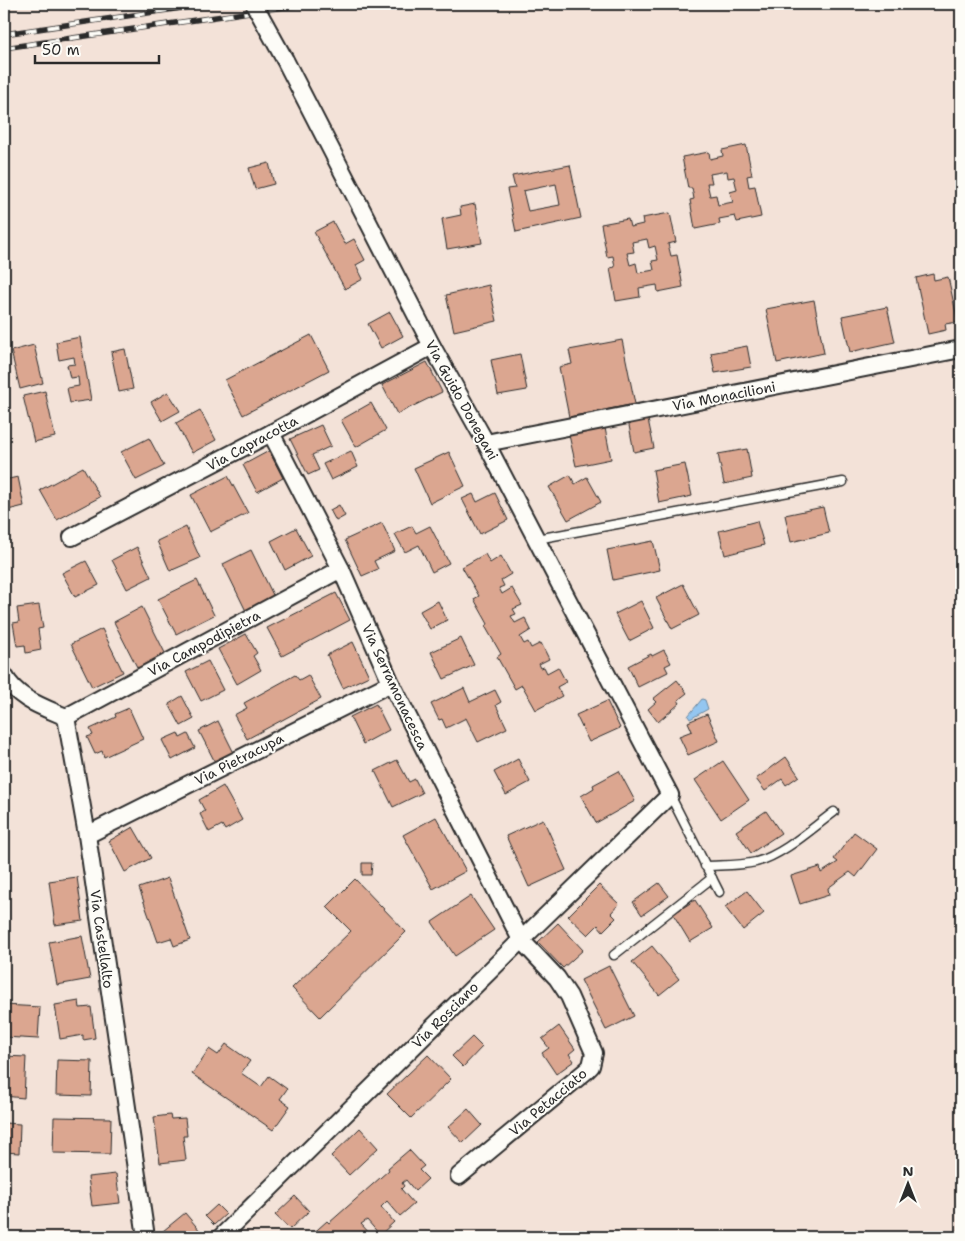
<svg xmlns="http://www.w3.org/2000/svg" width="965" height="1241" font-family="'Shantell Sans',sans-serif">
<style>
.water{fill:url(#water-ripples);stroke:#6a88a1}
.building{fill:#dba690;stroke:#2b2b2b;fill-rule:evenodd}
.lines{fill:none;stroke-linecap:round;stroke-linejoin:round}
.service-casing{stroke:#2b2b2b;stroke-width:11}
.minor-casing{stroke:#2b2b2b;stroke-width:20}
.service{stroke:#fdfcf7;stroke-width:8}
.minor{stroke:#fdfcf7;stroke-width:16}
.rail-casing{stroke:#2b2b2b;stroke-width:5.5}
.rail{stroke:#fdfcf7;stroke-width:4;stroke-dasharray:11;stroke-linecap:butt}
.minor-bridge-casing{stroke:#2b2b2b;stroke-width:20;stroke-linecap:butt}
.minor-bridge{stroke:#fdfcf7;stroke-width:16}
.labels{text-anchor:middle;stroke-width:4;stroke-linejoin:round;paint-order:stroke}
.street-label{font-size:14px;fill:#2b2b2b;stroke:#fdfcf7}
</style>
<defs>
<pattern id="water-ripples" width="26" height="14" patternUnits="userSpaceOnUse" patternTransform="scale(1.25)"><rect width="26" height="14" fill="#94c6f0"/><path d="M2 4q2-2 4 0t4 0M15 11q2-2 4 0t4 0" fill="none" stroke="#80aace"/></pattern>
</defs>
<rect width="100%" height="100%" fill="#f3e2d8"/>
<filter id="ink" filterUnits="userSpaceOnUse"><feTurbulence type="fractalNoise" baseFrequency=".02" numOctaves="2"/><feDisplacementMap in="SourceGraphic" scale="10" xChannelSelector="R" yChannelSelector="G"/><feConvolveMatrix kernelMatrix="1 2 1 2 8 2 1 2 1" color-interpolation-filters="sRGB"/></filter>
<g filter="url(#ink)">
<!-- water -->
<path class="water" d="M702,699L705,700L708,709L690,719L688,716Z"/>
<!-- building -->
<g class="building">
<path d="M746,145L752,175L747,176L749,187L755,186L761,217L737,222L735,216L719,219L720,224L695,229L690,200L694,199L692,188H688L682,157L709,152L710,159L723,156L722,150ZM727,171L728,178L734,177L737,190L730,192L733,202L718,205L716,195L710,196L707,183H712L710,174Z"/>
<path d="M269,163L274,184L255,189L249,168Z"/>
<path d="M570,165L581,218L516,232L507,189L515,188L512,176ZM556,184L560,205L528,211L523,191Z"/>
<path d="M475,204L482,243L447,249L442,219L461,215L460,207Z"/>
<path d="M670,213L676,242L668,244L671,256L677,255L683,287L658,292L657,285L639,288L640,297L616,301L610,268L615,267L613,256L607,257L601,224L628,219L630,227L643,224L642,218ZM647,239L649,248L655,246L658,260L652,261L654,270L638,273L636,263L630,265L627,253L634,252L632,242Z"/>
<path d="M333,222L345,244L354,239L365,260L356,265L363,279L345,289L314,232Z"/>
<path d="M933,274L934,280L948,277L958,322L945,324L946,330L928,334L916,278Z"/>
<path d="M489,285L497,321L454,331L446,295Z"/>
<path d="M814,300L824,353L777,363L766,309Z"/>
<path d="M887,307L895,342L850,352L842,316Z"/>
<path d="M390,312L403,336L381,348L368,324Z"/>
<path d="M311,335L329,370L243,415L225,380Z"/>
<path d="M80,337L91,400L70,403L67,388L79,386L78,377L70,378L67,365L75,364L74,357L59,360L56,342Z"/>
<path d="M622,340L635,404L569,417L559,367L572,364L569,350Z"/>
<path d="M34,345L43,383L20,389L11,351Z"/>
<path d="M747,346L751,367L715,373L711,353Z"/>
<path d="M125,349L133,389L119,392L111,352Z"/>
<path d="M520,354L527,390L498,395L491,360Z"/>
<path d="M427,362L442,392L397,414L382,385Z"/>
<path d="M45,391L55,437L34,442L23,396Z"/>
<path d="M168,392L180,411L162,421L151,402Z"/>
<path d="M371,403L386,430L356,447L341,420Z"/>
<path d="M200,410L216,440L192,453L176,423Z"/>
<path d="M647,415L654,448L634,452L628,420Z"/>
<path d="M321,425L331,446L312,455L319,470L308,475L290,439Z"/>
<path d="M605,428L611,459L576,466L569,435Z"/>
<path d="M149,438L164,466L136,480L121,452Z"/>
<path d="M747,449L752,478L724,484L718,454Z"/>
<path d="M269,451L283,478L257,492L243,465Z"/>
<path d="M351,451L358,467L331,480L323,464Z"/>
<path d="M449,452L465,486L430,503L414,468Z"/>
<path d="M685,464L692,496L659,503L653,470Z"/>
<path d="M83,467L100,497L57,520L40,490Z"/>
<path d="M570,475L575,484L587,477L601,502L568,520L549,487Z"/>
<path d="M228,476L248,513L210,532L191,495Z"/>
<path d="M18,477L24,506L4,511V480Z"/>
<path d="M495,493L508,520L480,534L462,499L473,494L477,502Z"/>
<path d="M339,505L345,516L336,521L330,510Z"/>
<path d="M823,507L829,533L791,542L785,515Z"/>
<path d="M757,521L764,545L725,555L719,531Z"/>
<path d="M382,523L395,551L374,561L378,569L362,576L345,540Z"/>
<path d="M412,526L416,533L430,526L449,563L432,572L419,545L405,552L395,534Z"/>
<path d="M186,527L200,558L170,571L157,541Z"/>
<path d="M296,528L311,556L285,570L271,541Z"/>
<path d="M653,541L660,570L613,580L607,550Z"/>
<path d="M137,547L151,577L127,589L112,560Z"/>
<path d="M251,550L274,597L246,611L223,564Z"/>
<path d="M485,554L490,563L501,556L511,574L501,580L504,586L499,588L502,594L512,588L522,605L513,609L516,614L511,616L515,623L525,618L531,630L520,637L524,644L528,642L531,648L541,643L549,659L539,664L541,668L544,667L547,673L558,667L566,682L557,687L562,696L536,710L522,685L515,689L497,657L501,654L485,626L488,624L474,599L479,596L462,567Z"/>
<path d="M86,561L99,585L75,597L62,573Z"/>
<path d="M197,580L214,615L176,634L158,599Z"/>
<path d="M683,584L699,615L672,629L656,598Z"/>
<path d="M336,593L350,620L282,656L267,628Z"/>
<path d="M438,601L447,620L430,629L420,611Z"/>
<path d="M641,601L654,628L629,641L615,614Z"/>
<path d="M39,605L43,628L38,629L41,650L26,653L25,645L17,646L13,623L19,622L17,608Z"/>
<path d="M142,607L166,655L138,669L114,622Z"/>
<path d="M102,629L123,672L92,687L71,644Z"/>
<path d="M246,634L257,653L253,656L261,670L237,684L218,649Z"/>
<path d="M461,638L474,665L444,679L431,652Z"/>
<path d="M353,642L369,676L343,688L327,655Z"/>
<path d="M664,650L671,663L665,666L668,672L638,687L628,666L651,654L652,656Z"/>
<path d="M208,661L223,690L201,701L186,672Z"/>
<path d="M295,675L299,680L308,675L321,699L247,739L234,715L247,708L244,703Z"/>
<path d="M677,680L687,693L678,700L680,703L658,722L648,709L656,702L653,699Z"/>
<path d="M464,688L470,702L495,690L501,702L496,705L507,728L478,742L466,718L446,728L442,719L439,720L431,704Z"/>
<path d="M182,696L194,719L181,726L169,704Z"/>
<path d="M607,701L620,728L589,742L576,715Z"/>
<path d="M376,704L389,730L363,744L350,717Z"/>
<path d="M129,708L143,739L104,757L102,751L95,754L87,737L93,735L90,729L116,717L115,714Z"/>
<path d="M707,714L719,741L688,755L679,736L692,731L688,722Z"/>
<path d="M218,721L235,755L216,764L199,731Z"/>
<path d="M178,733L180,738L188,734L195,748L172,760L162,740Z"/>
<path d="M786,757L799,776L786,785L782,779L765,791L756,779Z"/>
<path d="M518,759L530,782L506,795L494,772Z"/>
<path d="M397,760L409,782L415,779L422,793L393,807L375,771Z"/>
<path d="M723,761L749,800L721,819L695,780Z"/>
<path d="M619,771L635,801L596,823L581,796L594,788L593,785Z"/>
<path d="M223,786L242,820L225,830L222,825L209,832L200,814L205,811L199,800Z"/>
<path d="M766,811L781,833L751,853L736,831Z"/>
<path d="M436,817L466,871L433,889L403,835Z"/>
<path d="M543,819L566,870L529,887L506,836Z"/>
<path d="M133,827L151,858L125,872L109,841Z"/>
<path d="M854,832L877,849L856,877L850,872L828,888L829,895L800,904L791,876L820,867L821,873L838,862L834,859Z"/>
<path d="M362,863H372L371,875H362Z"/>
<path d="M77,877L83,921L55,925L49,881Z"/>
<path d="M168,878L190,940L174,946L171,938L158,942L139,888Z"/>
<path d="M355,879L406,932L320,1017L292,988L351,931L327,907Z"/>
<path d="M659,883L669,896L642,915L633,902Z"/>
<path d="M599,885L619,904L611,913L616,918L603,931L598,925L588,935L568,916Z"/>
<path d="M747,891L764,913L743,930L725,907Z"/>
<path d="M471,896L494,930L455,956L432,922Z"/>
<path d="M695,900L713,928L690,942L673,914Z"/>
<path d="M558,923L583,950L563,968L538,942Z"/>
<path d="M82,936L90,979L57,985L49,942Z"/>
<path d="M652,946L679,979L659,995L632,962Z"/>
<path d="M609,966L634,1016L606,1030L581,980Z"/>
<path d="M79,1001L80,1008L91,1007L95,1038L83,1040V1035L60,1039L55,1005Z"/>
<path d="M4,1005L40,1007L38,1039L4,1037Z"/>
<path d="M559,1026L575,1049L569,1054L574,1061L556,1074L542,1053L549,1048L542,1039Z"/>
<path d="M472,1037L482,1047L463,1067L452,1056Z"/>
<path d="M226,1044L250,1061L241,1073L261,1087L269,1076L287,1089L280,1099L290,1106L273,1130L192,1074L209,1049L218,1055Z"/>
<path d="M428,1055L451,1079L411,1118L387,1094Z"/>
<path d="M4,1056L26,1057L24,1098L4,1096Z"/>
<path d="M57,1060L92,1061L91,1096L56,1095Z"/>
<path d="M468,1109L482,1125L463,1143L448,1127Z"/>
<path d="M170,1115L171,1119L185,1118L187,1136H183L186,1160L160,1163L154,1117Z"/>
<path d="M54,1117L111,1118L110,1154L53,1153Z"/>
<path d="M4,1123L20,1124L19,1153L4,1152Z"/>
<path d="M360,1128L378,1148L349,1175L331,1156Z"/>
<path d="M409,1150L424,1166L419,1170L428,1179L415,1191L406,1180L402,1183L404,1186L401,1189L414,1204L400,1216L387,1201L381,1207L394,1222L380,1235L367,1220L361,1224L373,1237H309L327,1221L329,1223L389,1170L388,1168Z"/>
<path d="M116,1174L120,1203L92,1206L88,1177Z"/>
<path d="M295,1196L309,1211L290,1229L275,1215Z"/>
<path d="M217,1205L226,1214L214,1225L205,1216Z"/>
<path d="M185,1213L201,1232L195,1237H168L163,1231Z"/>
</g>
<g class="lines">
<!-- service casing -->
<g class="service-casing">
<g id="service">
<path d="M537,539L843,482"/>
<path d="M670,795L719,892"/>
<path d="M705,866C722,865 739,866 756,862C783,855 811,829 834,812"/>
<path d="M614,955L712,878"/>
</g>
</g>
<!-- minor casing -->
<g class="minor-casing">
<g id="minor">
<path d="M271,433L341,569L391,683L521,940L557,978L569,996L594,1053L591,1066L586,1071L459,1176"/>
<path d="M486,443L961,349"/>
<path d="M72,537L271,433L432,346"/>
<path d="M4,675C17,699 43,707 66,717L87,835L146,1237"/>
<path d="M66,717L341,569"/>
<path d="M87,835L391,683"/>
<path d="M221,1237L521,940L670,795L486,443L432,346L285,60"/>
</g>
</g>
<!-- service -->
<use href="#service" class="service"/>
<!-- minor -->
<use href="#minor" class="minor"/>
<!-- rail casing -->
<g class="rail-casing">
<g id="rail">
<path d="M4,34L209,4"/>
<path d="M4,48L305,4"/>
</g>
</g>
<!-- rail -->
<use href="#rail" class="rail"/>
<!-- minor-bridge casing -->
<g class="minor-bridge-casing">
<path id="minor-bridge" d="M254,4L285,60"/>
</g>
<!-- minor-bridge -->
<use href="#minor-bridge" class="minor-bridge"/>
</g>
</g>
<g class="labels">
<!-- street labels -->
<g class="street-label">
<text transform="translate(724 396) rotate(-11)" y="5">Via Monacilioni</text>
<text transform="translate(462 400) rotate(61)" y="5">Via Guido Donegani</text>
<text transform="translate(252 443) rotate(-28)" y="5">Via Capracotta</text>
<text transform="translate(204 643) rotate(-28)" y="5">Via Campodipietra</text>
<text transform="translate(395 687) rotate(65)" y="5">Via Serramonacesca</text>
<text transform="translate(239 759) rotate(-27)" y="5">Via Pietracupa</text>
<text transform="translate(102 939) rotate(82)" y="5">Via Castellalto</text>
<text transform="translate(445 1015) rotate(-45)" y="5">Via Rosciano</text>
<text transform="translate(548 1102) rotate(-40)" y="5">Via Petacciato</text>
</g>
</g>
<!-- margin -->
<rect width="965" height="1241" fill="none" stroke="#fdfcf7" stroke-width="20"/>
<rect x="10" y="10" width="945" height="1221" fill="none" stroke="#2b2b2b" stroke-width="2" filter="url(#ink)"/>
<!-- north arrow -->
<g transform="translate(908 1184)" stroke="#fdfcf7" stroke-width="4" paint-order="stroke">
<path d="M0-4L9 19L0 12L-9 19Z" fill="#2b2b2b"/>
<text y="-8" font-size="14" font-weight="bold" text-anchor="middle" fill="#2b2b2b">N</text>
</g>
<!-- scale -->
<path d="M35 55v8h124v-8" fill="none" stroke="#2b2b2b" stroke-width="2.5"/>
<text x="42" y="55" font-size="15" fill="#2b2b2b" stroke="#fdfcf7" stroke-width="4" paint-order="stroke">50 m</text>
</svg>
